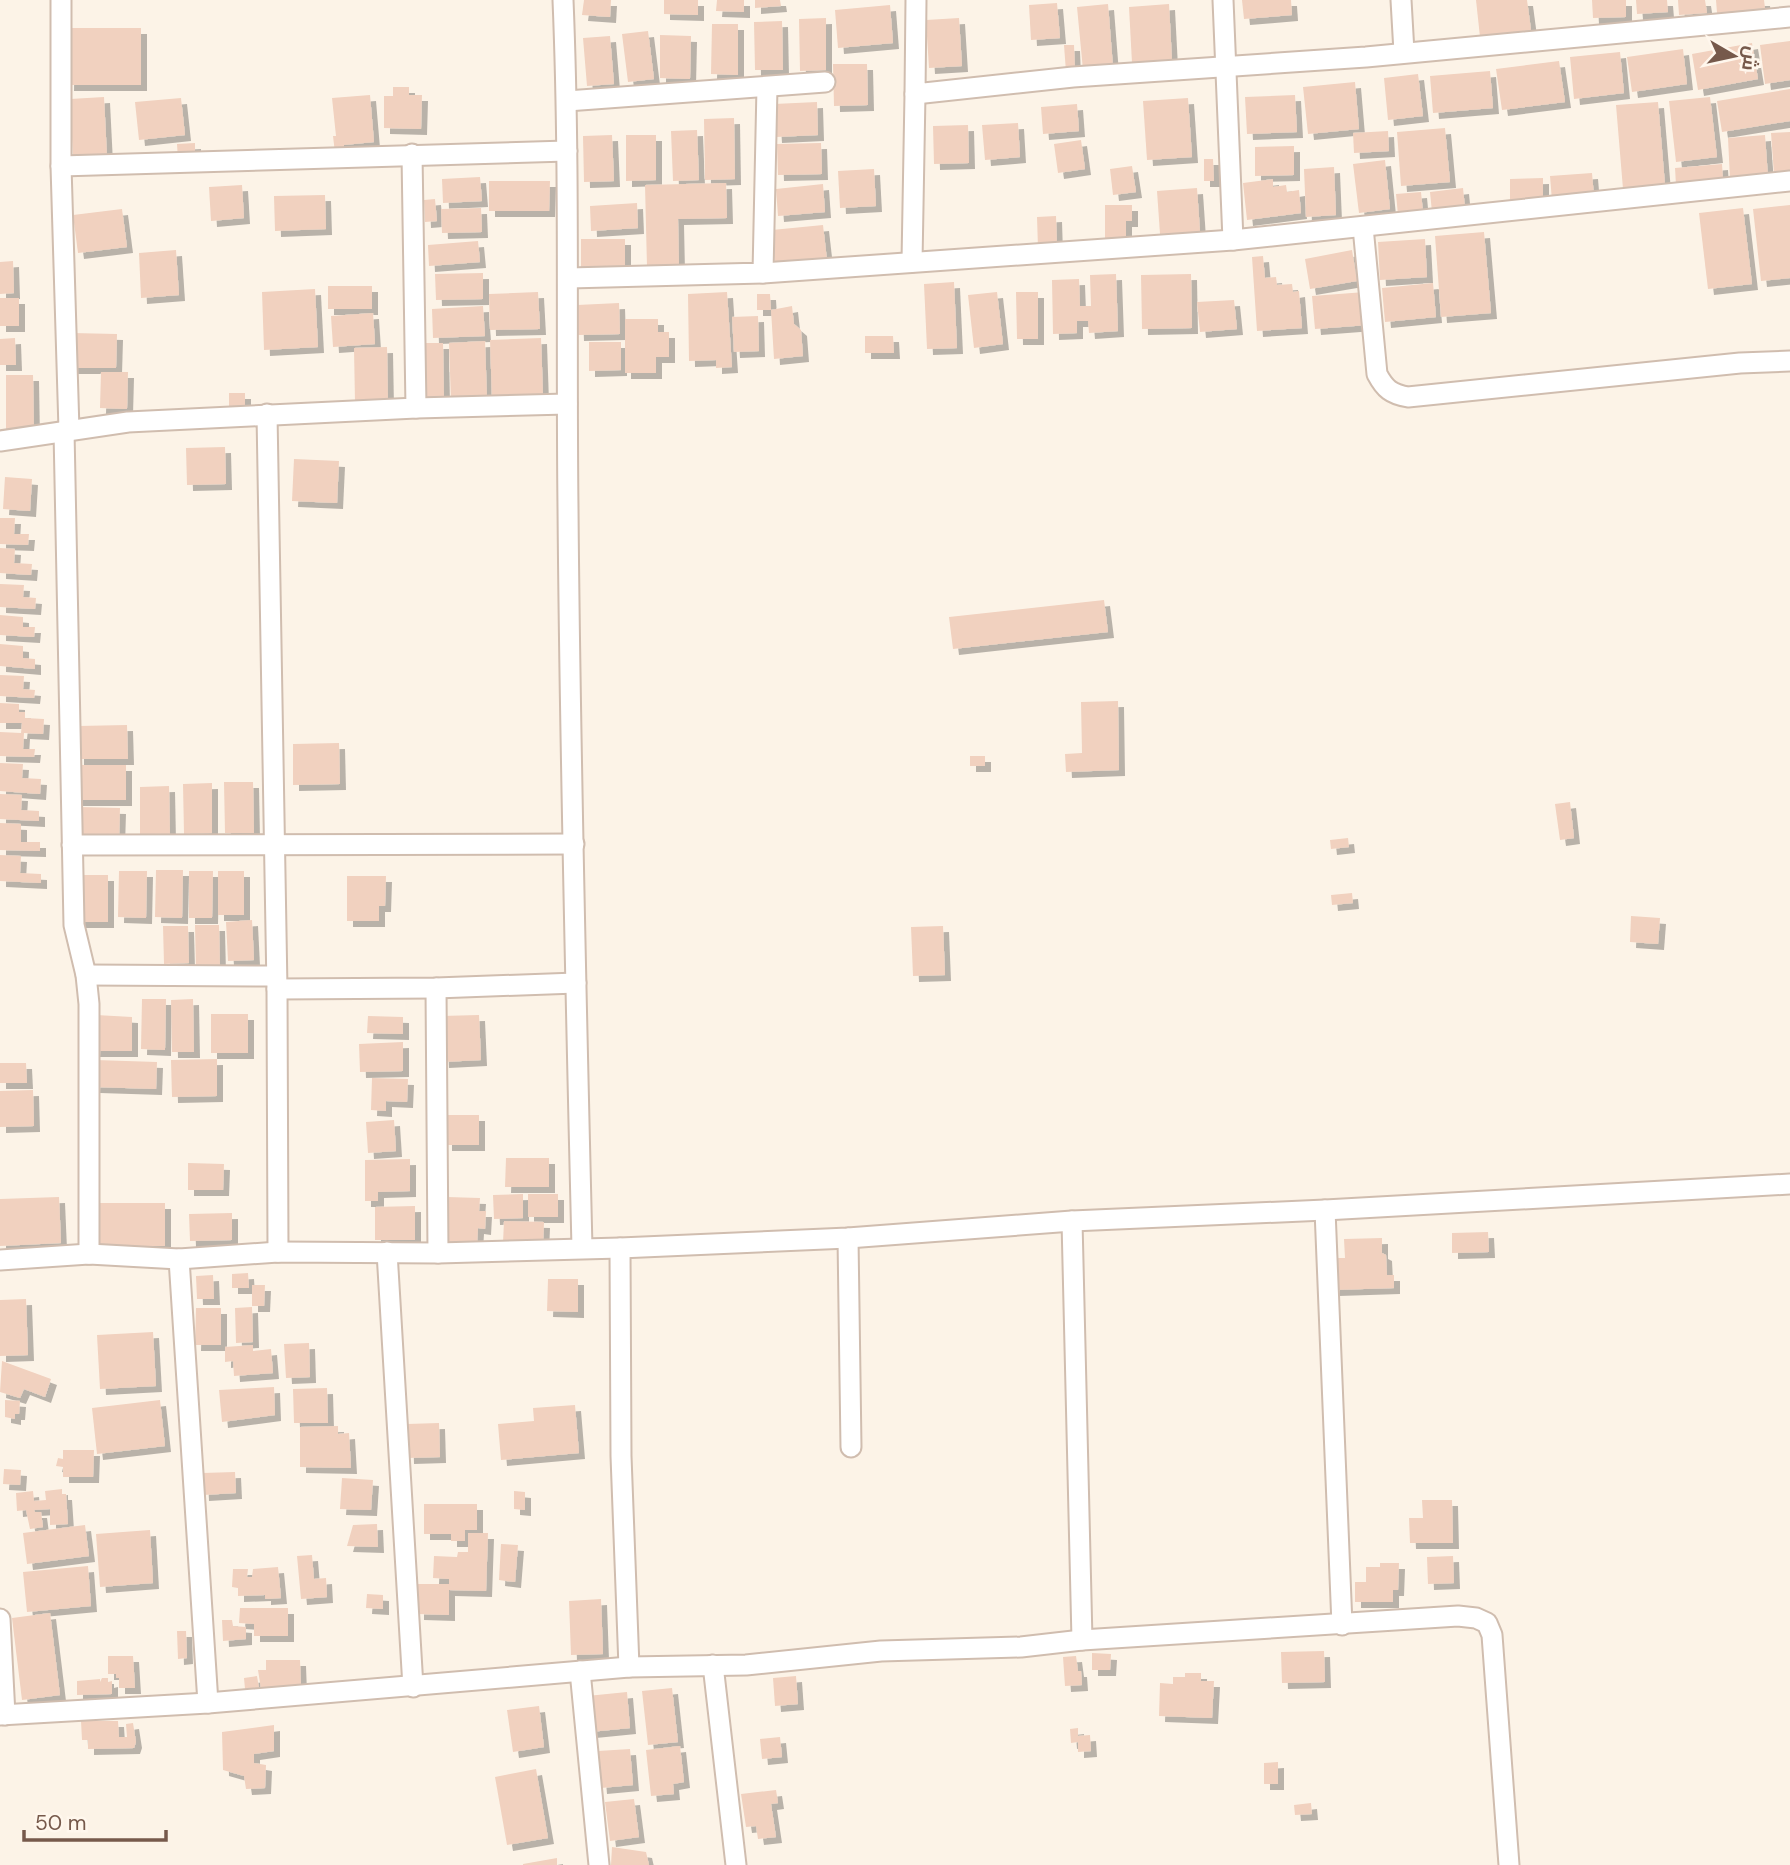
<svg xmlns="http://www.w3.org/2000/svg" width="1790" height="1865" font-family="'DM Sans',Cairo,sans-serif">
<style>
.building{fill:#f1d1bf;filter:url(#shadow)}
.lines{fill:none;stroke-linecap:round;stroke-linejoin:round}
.minor-casing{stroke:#d0bdaf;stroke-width:23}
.minor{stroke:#fff;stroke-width:19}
</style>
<defs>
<filter id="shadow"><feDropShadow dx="6" dy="6" stdDeviation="0" flood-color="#0004"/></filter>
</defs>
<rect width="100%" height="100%" fill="#fcf3e7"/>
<!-- building -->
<g class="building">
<path d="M584,0H611L610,17L582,15Z"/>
<path d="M664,0H698V15L664,14Z"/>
<path d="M717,0H744V12L716,11Z"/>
<path d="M755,0H780L781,6L755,8Z"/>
<path d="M1242,0H1291L1292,15L1244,19Z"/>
<path d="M1476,0H1527L1531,30L1480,37Z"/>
<path d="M1592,0H1626V17L1593,18Z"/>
<path d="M1636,0H1667L1668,12L1637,14Z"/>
<path d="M1678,0H1705L1707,13L1679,15Z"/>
<path d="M1716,0H1764L1765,8L1717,13Z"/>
<path d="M1057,3L1060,38L1031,40L1029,5Z"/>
<path d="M1108,4L1113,67L1083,70L1077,7Z"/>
<path d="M1169,4L1172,61L1132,63L1129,7Z"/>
<path d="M890,5L893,43L838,48L835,10Z"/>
<path d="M826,18V70L800,71L799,19Z"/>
<path d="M959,18L962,66L929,68L926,20Z"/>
<path d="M782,21L783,70H755L754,22Z"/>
<path d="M712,24H738V75L711,74Z"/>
<path d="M69,28H141V85H68Z"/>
<path d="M648,31L654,79L628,82L622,34Z"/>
<path d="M660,35L691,36L690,79L660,78Z"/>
<path d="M610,36L614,84L587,86L583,38Z"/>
<path d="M1790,41V80L1765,84L1760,45Z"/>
<path d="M1752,43L1758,79L1698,90L1692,54Z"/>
<path d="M1064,45H1074L1075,71L1066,72Z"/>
<path d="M1683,49L1687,84L1632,92L1627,57Z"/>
<path d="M1620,52L1624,93L1574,99L1570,57Z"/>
<path d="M1559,61L1565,102L1502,110L1496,69Z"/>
<path d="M833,64H867L868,105L834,106Z"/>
<path d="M1490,71L1493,108L1433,113L1430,76Z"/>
<path d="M1418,74L1423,116L1388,120L1384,78Z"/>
<path d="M1355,82L1359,129L1308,134L1303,87Z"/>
<path d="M393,87H409V95H422L421,129L384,128V96H393Z"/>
<path d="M1790,89V121L1722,132L1717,101Z"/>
<path d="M370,95L374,142L344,145V152L335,153L333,136H336L332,98Z"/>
<path d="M1295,95L1297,132L1247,134L1245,97Z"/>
<path d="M104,97L107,157L73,158L70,99Z"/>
<path d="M1710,97L1717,157L1676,162L1669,101Z"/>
<path d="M181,98L185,135L139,140L135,102Z"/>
<path d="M1188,98L1192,157L1147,160L1143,101Z"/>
<path d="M817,102L818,135L776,137L774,104Z"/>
<path d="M1658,102L1665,185L1623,189L1616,105Z"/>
<path d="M1077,104L1079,131L1043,134L1041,107Z"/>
<path d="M734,118L735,179L705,180L704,119Z"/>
<path d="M1018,123L1020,157L985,160L982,125Z"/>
<path d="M968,125L969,163L934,164L933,126Z"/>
<path d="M1445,128L1450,182L1401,186L1397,132Z"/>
<path d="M697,130L699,180L673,181L671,131Z"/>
<path d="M1388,131L1389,151L1354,153L1353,133Z"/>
<path d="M1790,132V172L1774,174L1771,133Z"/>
<path d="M612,135L614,181L584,182L583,136Z"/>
<path d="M626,135H656V180L626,181Z"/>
<path d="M1765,135L1768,177L1730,179L1728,138Z"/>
<path d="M1081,140L1085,169L1058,173L1054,144Z"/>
<path d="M195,143V158L178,159L177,144Z"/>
<path d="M821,143L822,174L778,175L777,144Z"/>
<path d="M1294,146V175L1255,176V147Z"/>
<path d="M1204,159H1213L1214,181H1204Z"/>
<path d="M1385,160L1390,209L1359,213L1353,164Z"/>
<path d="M1722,164L1723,181L1676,185L1675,168Z"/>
<path d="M1132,166L1136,192L1113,195L1110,169Z"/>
<path d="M1334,167L1336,215L1306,217L1304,169Z"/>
<path d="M874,169L876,206L840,208L838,171Z"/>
<path d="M1592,173L1594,197L1552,201L1550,176Z"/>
<path d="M480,177L482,201L443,203L442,179Z"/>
<path d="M1543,178V203H1510V179Z"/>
<path d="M1273,179V187L1286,185L1287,192L1299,190L1301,213L1247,220L1243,183Z"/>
<path d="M489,181H550L549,211H489Z"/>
<path d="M726,183L727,218L678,219L679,266L647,267L645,185Z"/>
<path d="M823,184L825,212L778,216L776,189Z"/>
<path d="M242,185L244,218L211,221L209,187Z"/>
<path d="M1197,188L1200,232L1160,234L1157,191Z"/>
<path d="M1463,188L1465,208L1432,212L1430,192Z"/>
<path d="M1421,192L1423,213L1398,215L1396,194Z"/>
<path d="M325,195L326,229L275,231L274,196Z"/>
<path d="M435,199L437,221L425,222L424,200Z"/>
<path d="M637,203L638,228L591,231L590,206Z"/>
<path d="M1105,205H1132V221H1126V241H1105Z"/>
<path d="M1790,205V278L1761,281L1753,209Z"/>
<path d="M481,208L482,232L442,233L441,209Z"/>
<path d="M1743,208L1752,284L1708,289L1699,213Z"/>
<path d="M122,209L127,247L78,253L73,215Z"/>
<path d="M1056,216L1057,247L1038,248L1037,217Z"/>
<path d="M823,225L827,260L775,265L772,230Z"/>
<path d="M1484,232L1491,313L1441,317L1435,236Z"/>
<path d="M581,239H625V267L581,268Z"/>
<path d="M1425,239L1427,277L1380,280L1378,242Z"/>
<path d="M478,241L480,262L429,266L428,245Z"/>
<path d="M176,250L179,295L141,298L139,253Z"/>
<path d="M1352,250L1357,281L1310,289L1305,259Z"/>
<path d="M1263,256L1265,278L1276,277L1277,285L1292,284L1293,292L1299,291L1302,328L1257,331L1252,257Z"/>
<path d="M13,261L14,293L0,294V262Z"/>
<path d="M483,273V299L436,300L435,274Z"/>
<path d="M1116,274L1118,331L1089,333L1088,321H1077V333L1053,334L1052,280L1079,279L1080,306H1091L1090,275Z"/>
<path d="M1191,274L1192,328L1142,329L1141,275Z"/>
<path d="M954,282L957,348L927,349L924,284Z"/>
<path d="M1433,283L1436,317L1385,322L1382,288Z"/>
<rect x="328" y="286" width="44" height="23"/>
<path d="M315,289L318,347L264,350L262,292Z"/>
<path d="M538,292L540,329L490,330L489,294Z"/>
<path d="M727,292L732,367L716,368V360L689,361L688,294Z"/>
<path d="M997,292L1003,344L974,348L968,295Z"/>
<path d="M1016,292H1038V339H1017Z"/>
<path d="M1365,292L1368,325L1315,329L1312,296Z"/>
<path d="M757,294H770L771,310H757Z"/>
<rect x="0" y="298" width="19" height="28"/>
<path d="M1234,300L1237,329L1200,332L1197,302Z"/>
<path d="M619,303L620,334L578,335L577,305Z"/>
<path d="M483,306L485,336L433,338L432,309Z"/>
<path d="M792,306L794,324L801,330L803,356L774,359L771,310Z"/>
<path d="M373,313L375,344L333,347L331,316Z"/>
<path d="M758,316L759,351L734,352L732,317Z"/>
<path d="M625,319H658V332H669V357H656V373H625Z"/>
<path d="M72,333L117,334L116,368H72Z"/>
<path d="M865,336H893L894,353H865Z"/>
<path d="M15,338L16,365H0V339Z"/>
<path d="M541,338L543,396L492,399L490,340Z"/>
<path d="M485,341L487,399L451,401L449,343Z"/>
<path d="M589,342H621V370L589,371Z"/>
<path d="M422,343H443L444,400L424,401Z"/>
<path d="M387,347L388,402L355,403L354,348Z"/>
<path d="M101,372H128L127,409L100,408Z"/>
<path d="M6,375H33L34,433H6Z"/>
<rect x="229" y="393" width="16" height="16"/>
<path d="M225,447L226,484L187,485L186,448Z"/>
<path d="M294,459L339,461L337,503L292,501Z"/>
<path d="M5,477L32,479L30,511L3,509Z"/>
<path d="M0,518H15L14,534H29L28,545L0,544Z"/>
<path d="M0,548L15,549L14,563L32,564L31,575L0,573Z"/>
<path d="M0,584L24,585L23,597L36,598L35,609L0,607Z"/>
<path d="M1104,600L1108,632L953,649L949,617Z"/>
<path d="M0,615L23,617V627H35L34,637L0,635Z"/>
<path d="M0,644L23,646V658L35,659V669L0,666Z"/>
<path d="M0,675L24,676L23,689L35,690L34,698L0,696Z"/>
<path d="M1118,701L1119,770L1066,772L1065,754L1082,753L1081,702Z"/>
<path d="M0,703L19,704V712H25V718L44,719L43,734L24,733L23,749H35L34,757L0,756V732L21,733L22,723H0Z"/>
<path d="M127,725L128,759H78V726Z"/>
<path d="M339,743L340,784L293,785V744Z"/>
<rect x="970" y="756" width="15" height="10"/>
<path d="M0,763L23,764L22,778L41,779L40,794L0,791Z"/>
<rect x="77" y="765" width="49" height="35"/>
<path d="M224,782H253L254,833H225Z"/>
<path d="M212,783V833L184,834L183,784Z"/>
<path d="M169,786L170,835H140V787Z"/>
<path d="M0,794L22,795L21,810L39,811V821L0,819Z"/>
<path d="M1570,802L1574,838L1560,840L1555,804Z"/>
<path d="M79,807L120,808L119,839L79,838Z"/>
<path d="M0,823L21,824V842H40V851L0,850Z"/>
<path d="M1348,838L1349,847L1331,849L1330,840Z"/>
<path d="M0,855L21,856L20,873L41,874V883L0,881Z"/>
<path d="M156,870H183L182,918L155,917Z"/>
<path d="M119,871H147L146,918L118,917Z"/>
<path d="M189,871H213L212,918H189Z"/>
<rect x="218" y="871" width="26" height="44"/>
<path d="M80,875H108V922H79Z"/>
<path d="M347,876H386L385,906H379V921H347Z"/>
<path d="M1352,893L1353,903L1332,905L1331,895Z"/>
<path d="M1631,916L1660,918L1658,944L1630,942Z"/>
<path d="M252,920L254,960L228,961L226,922Z"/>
<path d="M195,925H219L220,968L196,969Z"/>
<path d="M163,926H188L189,963L164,964Z"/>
<path d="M943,926L945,975L913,976L911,927Z"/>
<path d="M142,999H166L165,1050L141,1049Z"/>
<path d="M193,999L194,1052H172L171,1000Z"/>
<rect x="211" y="1014" width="37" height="39"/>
<path d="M96,1015L132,1017V1051H94Z"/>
<path d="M479,1015L481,1060L443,1062L441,1016Z"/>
<path d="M368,1016L403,1017V1034L367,1033Z"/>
<path d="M403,1042V1071L360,1072L359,1044Z"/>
<path d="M217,1059V1096L172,1097L171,1060Z"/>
<path d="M95,1060L157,1062L156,1089L94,1087Z"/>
<path d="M0,1063H26L27,1083H0Z"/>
<path d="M372,1078L408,1079L407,1102L386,1101V1111L371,1110Z"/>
<path d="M33,1090L34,1126L0,1127V1091Z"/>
<rect x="446" y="1115" width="33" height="30"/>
<path d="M394,1120L396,1151L368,1153L366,1122Z"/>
<path d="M506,1158H549V1187H505Z"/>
<path d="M410,1159V1191L378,1192V1201H365V1160Z"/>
<path d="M188,1163L224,1164L223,1190H188Z"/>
<path d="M523,1194V1218L494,1219L493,1195Z"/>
<rect x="528" y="1194" width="30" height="23"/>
<path d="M59,1197L61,1243L0,1246V1199Z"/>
<path d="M447,1197L480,1198L479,1211H486L485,1229L478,1228L477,1244L444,1242Z"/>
<path d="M96,1203H165V1246H97Z"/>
<path d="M415,1206V1240H375V1207Z"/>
<path d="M232,1213V1240L190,1241L189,1214Z"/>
<path d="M504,1221L544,1222L543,1245L503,1243Z"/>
<path d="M1488,1232L1489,1252L1452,1253V1233Z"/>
<path d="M1382,1238V1253L1386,1255L1387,1275H1394V1288L1333,1290L1337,1258H1345L1344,1239Z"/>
<path d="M248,1273L249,1288H232V1274Z"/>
<path d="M213,1275L214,1299H197L196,1276Z"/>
<path d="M548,1279H578V1312L547,1311Z"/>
<path d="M252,1285H265L264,1306H252Z"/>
<path d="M26,1299L28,1355L0,1356V1300Z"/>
<path d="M252,1307L253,1342L236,1343L235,1308Z"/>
<path d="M196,1308H221V1345H195Z"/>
<path d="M153,1332L156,1386L100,1389L97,1335Z"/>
<path d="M309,1343L310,1377L286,1378L284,1344Z"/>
<path d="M253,1345V1351L271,1349L273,1373L234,1376L233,1361L225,1362V1347Z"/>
<path d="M2,1361L51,1379L45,1397L24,1389L20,1398L0,1392Z"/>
<path d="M274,1387L275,1415L222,1422L219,1390Z"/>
<path d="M327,1388L328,1423H294L293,1389Z"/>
<path d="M5,1400L20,1401L19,1414H15V1419L5,1417Z"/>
<path d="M160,1400L165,1446L97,1454L92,1408Z"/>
<path d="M575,1405L579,1453L501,1460L498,1424L534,1421L533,1408Z"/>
<path d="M439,1423L440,1457L408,1458L407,1424Z"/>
<path d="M338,1426V1434L349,1433L351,1468L300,1467V1427Z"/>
<path d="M63,1450H94L93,1477H63V1467L56,1466L58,1458L63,1459Z"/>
<path d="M4,1469L21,1470L20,1485L3,1484Z"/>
<path d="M235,1472L236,1493L203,1495L202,1473Z"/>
<path d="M342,1478L373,1480L371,1510L340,1509Z"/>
<path d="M62,1489V1494H66L68,1524L50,1525V1509L34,1510L35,1512H41L43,1527L30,1529L26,1510L17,1511L16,1493L33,1491L34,1501L46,1500L45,1491Z"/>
<path d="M514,1491L525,1492V1510L514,1509Z"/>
<path d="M1422,1500H1452L1453,1543H1410L1409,1518H1423Z"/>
<path d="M424,1504H477V1530H465V1541H451V1534H424Z"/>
<path d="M377,1524L378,1547L347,1546L353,1525Z"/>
<path d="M85,1525L89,1556L27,1564L23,1533Z"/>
<path d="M150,1530L153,1583L100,1587L96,1534Z"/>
<path d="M468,1533H488L486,1591L449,1590V1615L418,1614V1584H449V1579L433,1578L434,1556L457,1557L458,1552H468Z"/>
<path d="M501,1544L518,1545L515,1582L499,1580Z"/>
<path d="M312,1555L314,1579L326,1578L327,1597L301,1599L297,1556Z"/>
<path d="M1453,1556L1454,1583L1428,1584L1427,1557Z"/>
<path d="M1380,1563H1399L1398,1590H1393V1602H1355V1582H1366V1567H1380Z"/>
<path d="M88,1566L91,1606L27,1612L23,1572Z"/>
<path d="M278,1567L281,1598L265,1599V1595L238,1596V1588L232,1587L233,1569H248L247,1577H252L253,1569Z"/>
<path d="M367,1594L383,1595V1609L366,1608Z"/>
<path d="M601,1599L603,1654L571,1655L569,1601Z"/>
<path d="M240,1608H288V1636H254V1624L239,1623Z"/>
<path d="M50,1613L60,1695L22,1700L12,1618Z"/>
<path d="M222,1620H232L233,1626L246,1627V1639L223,1641Z"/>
<path d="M177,1631H186L187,1658L178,1659Z"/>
<path d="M1324,1651L1325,1682L1282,1683L1281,1652Z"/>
<path d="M1092,1653L1111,1654L1110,1670H1092Z"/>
<path d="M108,1656H133L135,1688H119V1678H116V1674H108Z"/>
<path d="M1076,1656L1078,1671H1081L1082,1685L1065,1686L1063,1657Z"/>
<path d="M266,1660H300L301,1687L261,1689L258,1670H266Z"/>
<path d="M1185,1673H1201V1681H1214L1212,1718L1159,1716L1160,1683L1173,1684V1677H1185Z"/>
<path d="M257,1676L259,1688L245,1689L244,1678Z"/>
<path d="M796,1676L798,1704L775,1706L773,1678Z"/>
<path d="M102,1678H108V1682L112,1681V1694L77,1695V1681L100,1679V1682Z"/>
<path d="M672,1688L678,1742L648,1745L642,1691Z"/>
<path d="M627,1692L630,1728L590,1732L587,1696Z"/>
<path d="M539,1706L544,1747L513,1752L507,1710Z"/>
<path d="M81,1721H118L119,1737H127L126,1724L133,1723L136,1742L134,1748L88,1749V1740H82Z"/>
<path d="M274,1725V1751L254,1754V1763L266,1765L265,1788L246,1789L244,1776L223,1770L222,1732Z"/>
<path d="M1078,1728V1736L1090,1735L1091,1751L1078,1752V1742L1071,1743L1070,1729Z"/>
<path d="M780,1737L782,1757L762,1759L760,1739Z"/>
<path d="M680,1746L684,1782L673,1784L674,1794L651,1796L646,1750Z"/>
<path d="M630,1749L633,1785L601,1788L598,1751Z"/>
<path d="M1278,1762V1784H1264V1763Z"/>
<path d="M536,1769L548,1838L507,1845L495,1777Z"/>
<path d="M776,1790L778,1803L771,1804L776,1837L758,1839L756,1826L746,1827L741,1794Z"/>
<path d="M634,1799L639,1837L610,1841L605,1802Z"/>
<path d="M1311,1803L1312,1814L1295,1815L1294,1805Z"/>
<path d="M612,1847L646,1852L649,1865H611Z"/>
<path d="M557,1858V1865H523V1864Z"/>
</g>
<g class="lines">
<!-- minor casing -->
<g class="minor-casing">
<g id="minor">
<path d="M61,0V166L69,430"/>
<path d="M563,0C570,169 566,339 568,508C570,755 576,1001 582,1248"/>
<path d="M916,0L915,94L1073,77L1366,57L1790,17"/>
<path d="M1223,0L1233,240"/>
<path d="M1401,0L1404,52"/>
<path d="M567,101L825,82"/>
<path d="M412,154L416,408"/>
<path d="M61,166L567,151"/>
<path d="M1363,227L1377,374C1385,389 1391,394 1408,397L1740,363L1790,361"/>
<path d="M912,262L915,94"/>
<path d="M763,273L767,87"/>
<path d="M569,278L763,273L1233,240L1790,181"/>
<path d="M267,414L277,989L278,1252"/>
<path d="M64,431L74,925L86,975L89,1004V1254"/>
<path d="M0,441L128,422L416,408L567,404"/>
<path d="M72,845L574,844"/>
<path d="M86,975L276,976"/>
<path d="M436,988L438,1253"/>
<path d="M277,989L436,988L576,983"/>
<path d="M1325,1210L1342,1625"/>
<path d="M1072,1221L1082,1640"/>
<path d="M848,1238L851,1447"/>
<path d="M620,1248L621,1456L629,1667"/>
<path d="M387,1252L413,1687"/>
<path d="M179,1259L208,1703"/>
<path d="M0,1260L89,1254L179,1259L278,1252L438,1253L620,1248L848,1238L1072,1221L1325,1210L1790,1184"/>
<path d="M0,1619L5,1715"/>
<path d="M713,1665L736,1865"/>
<path d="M580,1671L599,1865"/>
<path d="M0,1715L208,1703L629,1667L746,1665L881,1651L1021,1647L1082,1640L1458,1616L1476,1618L1487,1623L1492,1635L1509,1865"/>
</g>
</g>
<!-- minor -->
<use href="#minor" class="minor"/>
</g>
<!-- north arrow -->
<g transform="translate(1734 56) rotate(99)" stroke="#fff7ed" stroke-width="5" paint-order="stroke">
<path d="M0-5L12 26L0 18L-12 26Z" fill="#76594b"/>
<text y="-10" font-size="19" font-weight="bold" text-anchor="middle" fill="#76594b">ش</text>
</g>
<!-- scale -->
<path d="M24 1830v10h142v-10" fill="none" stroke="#76594b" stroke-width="3.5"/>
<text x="35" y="1830" font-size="21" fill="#76594b" stroke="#fff7ed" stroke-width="5" paint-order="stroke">50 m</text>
</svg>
